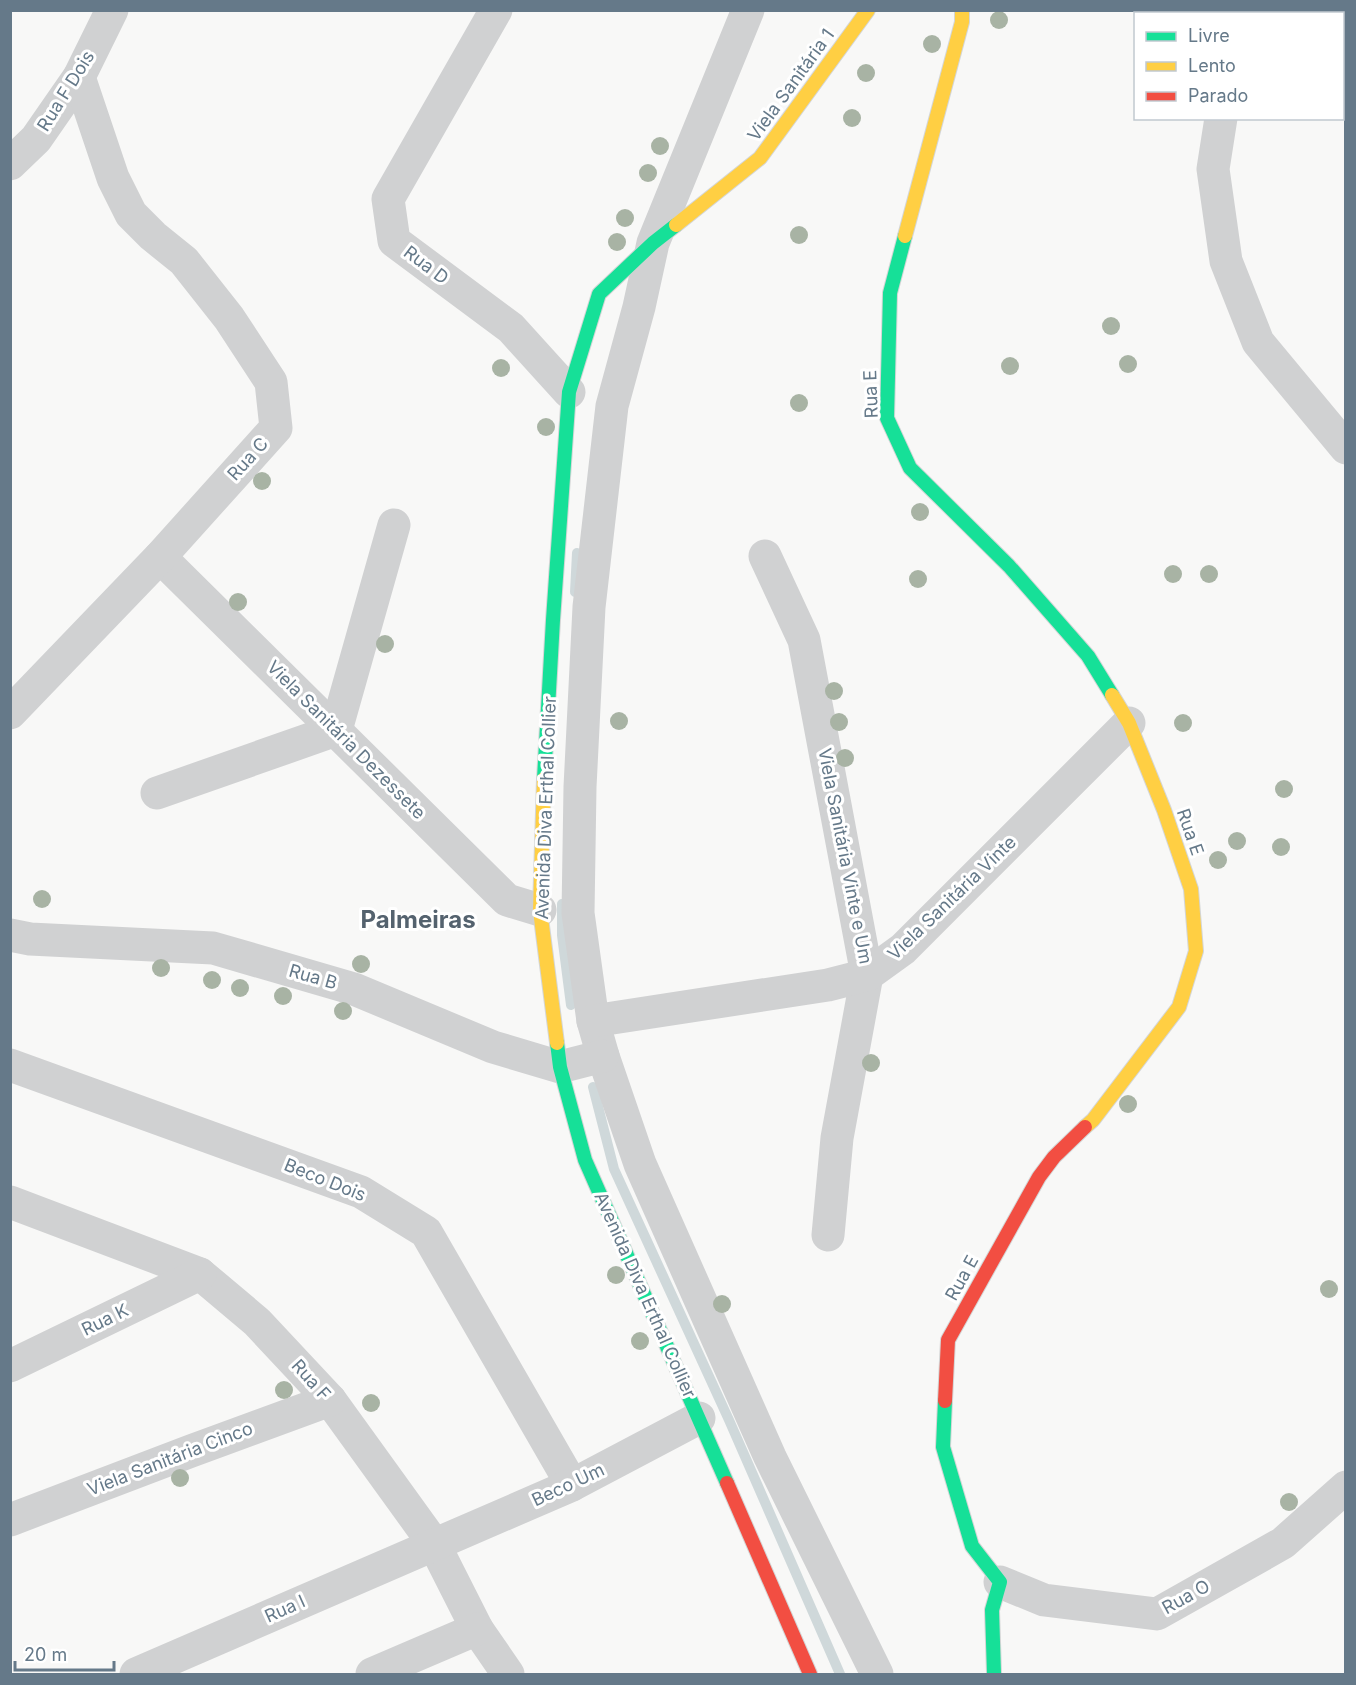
<svg xmlns="http://www.w3.org/2000/svg" width="1356" height="1685" font-family="Inter,sans-serif">
<style>
.lines{fill:none;stroke-linecap:round;stroke-linejoin:round}
.stream{stroke:#cfd8da;stroke-width:10}
.fast-casing{stroke:#d4d6d6;stroke-width:16}
.slow-casing{stroke:#d4d6d6;stroke-width:16}
.jam-casing{stroke:#d4d6d6;stroke-width:16}
.street{stroke:#d0d1d2;stroke-width:33}
.fast{stroke:#16e098;stroke-width:14}
.slow{stroke:#ffcf43;stroke-width:14}
.jam{stroke:#f24e42;stroke-width:14}
.tree{fill:#a8b3a4}
.labels{text-anchor:middle;stroke-width:6;stroke-linejoin:round;paint-order:stroke}
.street-label{font-size:18px;fill:#657989;stroke:#fff}
.district-label{font-size:24px;font-weight:bold;fill:#54626e;stroke:#fff}
</style>
<rect width="100%" height="100%" fill="#f8f8f7"/>
<g class="lines">
<!-- stream -->
<g class="stream">
<path d="M575,592L577,553"/>
<path d="M562,904V935L571,1005"/>
<path d="M593,1087L614,1169L729,1420L840,1674"/>
</g>
<!-- fast casing -->
<g class="fast-casing">
<g id="fast">
<path d="M905,236L890,293L887,418L910,468L1009,566L1088,656L1112,695"/>
<path d="M544,779L553,620L569,392L599,294L653,243L676,225"/>
<path d="M557,1043L560,1067L585,1160L727,1483"/>
<path d="M945,1401L943,1447L972,1546L1000,1582L992,1610L994,1674"/>
</g>
</g>
<!-- slow casing -->
<g class="slow-casing">
<g id="slow">
<path d="M676,225L760,158L868,10"/>
<path d="M905,236L962,22V10"/>
<path d="M544,779L540,910L557,1043"/>
<path d="M1085,1127L1093,1120L1179,1007L1196,951L1191,889L1164,810L1129,723L1112,695"/>
</g>
</g>
<!-- jam casing -->
<g class="jam-casing">
<g id="jam">
<path d="M945,1401L948,1340L1039,1177L1054,1157L1085,1127"/>
<path d="M727,1483L810,1674"/>
</g>
</g>
<!-- street -->
<g class="street">
<path d="M496,10L388,199L394,241L511,328L569,392"/>
<path d="M748,10L653,243L639,307L612,406L589,607L580,787L578,913L593,1021L603,1056L640,1164L770,1457L877,1674"/>
<path d="M1237,14V10"/>
<path d="M1221,118L1213,169L1226,261L1258,342L1346,448"/>
<path d="M10,164L36,139L79,77L112,10"/>
<path d="M765,556L804,640L867,975L837,1138L828,1235"/>
<path d="M160,557L507,900L540,910"/>
<path d="M10,713L160,557L276,428L271,382L229,318L184,261L153,236L131,214L113,178L79,77"/>
<path d="M157,793L336,730L394,525"/>
<path d="M10,935L30,939L213,948L354,989L493,1047L560,1067L603,1056"/>
<path d="M593,1021L828,985L867,975L903,949L1129,723"/>
<path d="M10,1065L361,1192L426,1232L572,1485"/>
<path d="M10,1202L200,1274L257,1322L330,1400L434,1544L477,1629L508,1674"/>
<path d="M10,1366L200,1274"/>
<path d="M10,1520L191,1451L330,1400"/>
<path d="M1000,1582L1044,1600L1157,1614L1283,1543L1346,1487"/>
<path d="M136,1674L572,1485L699,1418"/>
<path d="M372,1674L477,1629"/>
</g>
<!-- fast -->
<use href="#fast" class="fast"/>
<!-- slow -->
<use href="#slow" class="slow"/>
<!-- jam -->
<use href="#jam" class="jam"/>
</g>
<!-- trees -->
<g class="tree">
<circle cx="999" cy="20" r="9"/>
<circle cx="932" cy="44" r="9"/>
<circle cx="866" cy="73" r="9"/>
<circle cx="852" cy="118" r="9"/>
<circle cx="660" cy="146" r="9"/>
<circle cx="648" cy="173" r="9"/>
<circle cx="625" cy="218" r="9"/>
<circle cx="799" cy="235" r="9"/>
<circle cx="617" cy="242" r="9"/>
<circle cx="1111" cy="326" r="9"/>
<circle cx="1128" cy="364" r="9"/>
<circle cx="1010" cy="366" r="9"/>
<circle cx="501" cy="368" r="9"/>
<circle cx="799" cy="403" r="9"/>
<circle cx="546" cy="427" r="9"/>
<circle cx="262" cy="481" r="9"/>
<circle cx="920" cy="512" r="9"/>
<circle cx="1173" cy="574" r="9"/>
<circle cx="1209" cy="574" r="9"/>
<circle cx="918" cy="579" r="9"/>
<circle cx="238" cy="602" r="9"/>
<circle cx="385" cy="644" r="9"/>
<circle cx="834" cy="691" r="9"/>
<circle cx="619" cy="721" r="9"/>
<circle cx="839" cy="722" r="9"/>
<circle cx="1183" cy="723" r="9"/>
<circle cx="845" cy="758" r="9"/>
<circle cx="1284" cy="789" r="9"/>
<circle cx="1237" cy="841" r="9"/>
<circle cx="1281" cy="847" r="9"/>
<circle cx="1218" cy="860" r="9"/>
<circle cx="42" cy="899" r="9"/>
<circle cx="361" cy="964" r="9"/>
<circle cx="161" cy="968" r="9"/>
<circle cx="212" cy="980" r="9"/>
<circle cx="240" cy="988" r="9"/>
<circle cx="283" cy="996" r="9"/>
<circle cx="343" cy="1011" r="9"/>
<circle cx="871" cy="1063" r="9"/>
<circle cx="1128" cy="1104" r="9"/>
<circle cx="616" cy="1275" r="9"/>
<circle cx="1329" cy="1289" r="9"/>
<circle cx="722" cy="1304" r="9"/>
<circle cx="640" cy="1341" r="9"/>
<circle cx="284" cy="1390" r="9"/>
<circle cx="371" cy="1403" r="9"/>
<circle cx="180" cy="1478" r="9"/>
<circle cx="1289" cy="1502" r="9"/>
</g>
<g class="labels">
<!-- street labels -->
<g class="street-label">
<text transform="translate(791 85) rotate(-54)" y="6">Viela Sanitária 1</text>
<text transform="translate(66 91) rotate(-58)" y="6">Rua F Dois</text>
<text transform="translate(426 265) rotate(37)" y="6">Rua D</text>
<text transform="translate(871 394) rotate(-92)" y="6">Rua E</text>
<text transform="translate(248 459) rotate(-48)" y="6">Rua C</text>
<text transform="translate(346 740) rotate(45)" y="6">Viela Sanitária Dezessete</text>
<text transform="translate(546 808) rotate(-88)" y="6">Avenida Diva Erthal Collier</text>
<text transform="translate(1190 832) rotate(71)" y="6">Rua E</text>
<text transform="translate(845 856) rotate(79)" y="6">Viela Sanitária Vinte e Um</text>
<text transform="translate(952 898) rotate(-44)" y="6">Viela Sanitária Vinte</text>
<text transform="translate(313 977) rotate(16)" y="6">Rua B</text>
<text transform="translate(325 1180) rotate(22)" y="6">Beco Dois</text>
<text transform="translate(962 1278) rotate(-61)" y="6">Rua E</text>
<text transform="translate(645 1295) rotate(66)" y="6">Avenida Diva Erthal Collier</text>
<text transform="translate(105 1320) rotate(-26)" y="6">Rua K</text>
<text transform="translate(311 1380) rotate(48)" y="6">Rua F</text>
<text transform="translate(170 1459) rotate(-21)" y="6">Viela Sanitária Cinco</text>
<text transform="translate(568 1485) rotate(-25)" y="6">Beco Um</text>
<text transform="translate(1186 1597) rotate(-29)" y="6">Rua O</text>
<text transform="translate(285 1609) rotate(-24)" y="6">Rua I</text>
</g>
<!-- district labels -->
<g class="district-label">
<text x="418" y="928">Palmeiras</text>
</g>
</g>
<!-- border -->
<rect width="1356" height="1685" fill="none" stroke="#657989" stroke-width="24"/>
<!-- legend -->
<rect x="1134" y="12" width="210" height="108" fill="#ffffff" stroke="#c1c9d0" stroke-width="1.5"/>
<rect x="1146" y="32" width="30" height="9" fill="#16e098" stroke="#c1c9d0" stroke-width="1.5"/>
<text x="1188" y="42" font-size="18" fill="#657989">Livre</text>
<rect x="1146" y="62" width="30" height="9" fill="#ffcf43" stroke="#c1c9d0" stroke-width="1.5"/>
<text x="1188" y="72" font-size="18" fill="#657989">Lento</text>
<rect x="1146" y="92" width="30" height="9" fill="#f24e42" stroke="#c1c9d0" stroke-width="1.5"/>
<text x="1188" y="102" font-size="18" fill="#657989">Parado</text>
<!-- scale -->
<path d="M15 1661v9h99v-9" fill="none" stroke="#657989" stroke-width="3"/>
<text x="24" y="1661" font-size="18" fill="#657989" stroke="#ffffff" stroke-width="4.5" paint-order="stroke">20 m</text>
</svg>
